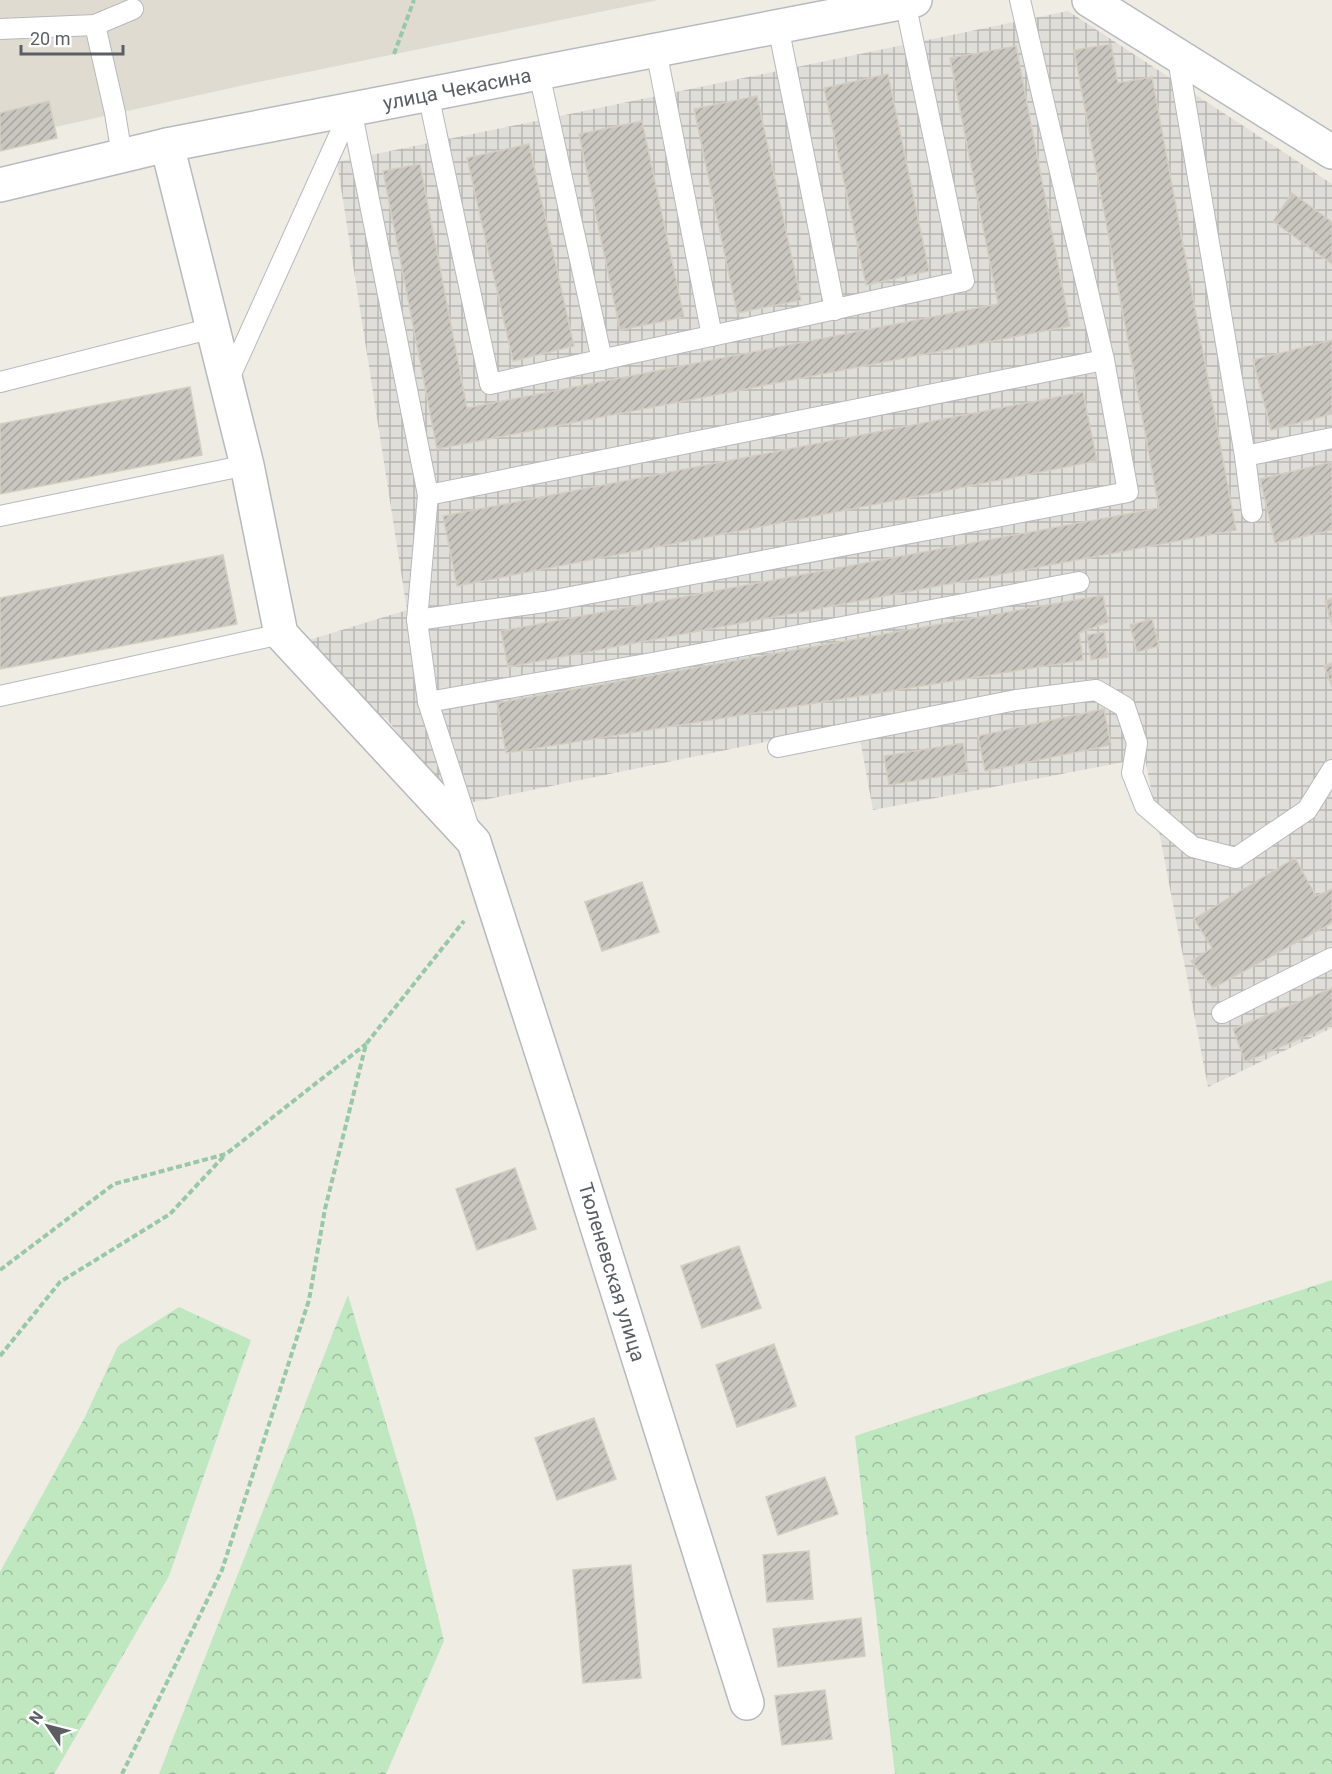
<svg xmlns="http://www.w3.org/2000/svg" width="1332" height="1774" font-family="Roboto,sans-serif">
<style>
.industrial{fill:url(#industrial-grid)}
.education{fill:#dfdbd1}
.forest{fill:url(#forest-crowns)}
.building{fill:url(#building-hatch);stroke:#d3cec1;stroke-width:1.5}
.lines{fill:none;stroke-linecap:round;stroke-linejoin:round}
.lane-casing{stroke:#b6b9be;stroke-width:22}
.street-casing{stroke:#b6b9be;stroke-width:36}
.secondary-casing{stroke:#b7bac0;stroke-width:36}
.path{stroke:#97c8a7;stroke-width:4;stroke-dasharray:6 3;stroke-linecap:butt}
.lane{stroke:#fff;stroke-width:20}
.street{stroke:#fff;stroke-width:33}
.secondary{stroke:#fff;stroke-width:33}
.labels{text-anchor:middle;stroke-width:4.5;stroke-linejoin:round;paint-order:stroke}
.street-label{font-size:20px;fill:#5b5f64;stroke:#fff}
</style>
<defs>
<pattern id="industrial-grid" width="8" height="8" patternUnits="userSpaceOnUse" patternTransform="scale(1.5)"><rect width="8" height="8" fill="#dfded8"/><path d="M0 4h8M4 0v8" fill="none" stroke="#b8b7b3"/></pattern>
<pattern id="forest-crowns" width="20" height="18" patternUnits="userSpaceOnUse" patternTransform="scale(1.5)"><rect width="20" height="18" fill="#bfe7c0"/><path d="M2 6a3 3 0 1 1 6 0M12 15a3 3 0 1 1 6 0" fill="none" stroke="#9ebea0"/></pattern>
<pattern id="building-hatch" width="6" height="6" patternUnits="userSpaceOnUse" patternTransform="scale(1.5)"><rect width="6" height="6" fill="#c9c6c0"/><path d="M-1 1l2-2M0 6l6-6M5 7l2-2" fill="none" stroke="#a6a4a0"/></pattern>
</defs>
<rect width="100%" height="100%" fill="#eeece3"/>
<!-- industrial -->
<path class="industrial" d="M1068,11L1332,184V1028L1208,1087L1145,758L873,810L857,723L454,806L386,718L322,698L309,640L407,610L337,162Z"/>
<!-- education -->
<path class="education" d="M0,0H658L249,84L55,127L57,138L0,151Z"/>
<!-- forest -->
<g class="forest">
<path d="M1332,1280V1774H895L855,1436Z"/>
<path d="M348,1295L414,1517L444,1641L386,1774H159Z"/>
<path d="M179,1307L251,1340L169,1576L54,1774H0V1572L84,1419L118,1346Z"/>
</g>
<!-- building -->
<g class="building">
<path d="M1111,44L1118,83L1152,77L1236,530L508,667L501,631L1159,508L1074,50Z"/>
<path d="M1016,46L1070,326L437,449L383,171L420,164L467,408L998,304L950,58Z"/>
<path d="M888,74L929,271L866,285L824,88Z"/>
<path d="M757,96L801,300L737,313L694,109Z"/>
<path d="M49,101L57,138L0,151V113Z"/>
<path d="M642,121L684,317L620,330L579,134Z"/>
<path d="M529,144L574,346L513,361L467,158Z"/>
<path d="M1292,193L1332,222V264L1273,221Z"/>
<path d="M1332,340V414L1271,430L1253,360Z"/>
<path d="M190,387L202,455L0,494V424Z"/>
<path d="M1083,392L1097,461L457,586L443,516Z"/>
<path d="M1332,462V530L1275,543L1260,479Z"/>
<path d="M223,555L237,624L0,669V598Z"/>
<path d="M1103,595L1108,622L1079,633L1083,660L506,753L497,703Z"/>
<path d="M1332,598V625L1325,601Z"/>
<path d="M1152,619L1159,646L1137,652L1130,625Z"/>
<path d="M1104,632L1108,657L1091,660L1087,635Z"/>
<path d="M1332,663V687L1324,666Z"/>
<path d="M1104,709L1111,745L985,771L978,736Z"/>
<path d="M963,743L968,772L889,785L884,756Z"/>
<path d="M1295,858L1316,896L1332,889V923L1213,988L1191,961L1212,948L1194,919Z"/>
<path d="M642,882L659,932L602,951L585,902Z"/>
<path d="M1332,988V1025L1245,1062L1233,1029Z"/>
<path d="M515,1168L536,1229L477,1250L456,1189Z"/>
<path d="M739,1246L761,1308L702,1328L681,1266Z"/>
<path d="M774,1344L796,1406L737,1427L716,1365Z"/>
<path d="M594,1418L616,1479L557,1500L535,1438Z"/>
<path d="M825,1477L838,1514L778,1535L766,1497Z"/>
<path d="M809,1551L813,1599L767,1602L763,1555Z"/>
<path d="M631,1565L641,1678L583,1683L573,1570Z"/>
<path d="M861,1618L865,1656L778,1667L773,1629Z"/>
<path d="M825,1690L832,1739L782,1745L775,1696Z"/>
</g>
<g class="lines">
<!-- lane casing -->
<g class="lane-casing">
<g id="lane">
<path d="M95,25L115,113L122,156"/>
<path d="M778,26L835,310"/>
<path d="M0,29L95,25L133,9"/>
<path d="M656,50L712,336"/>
<path d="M1177,53L1245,456L1252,512"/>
<path d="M539,73L602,360"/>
<path d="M428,94L490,384L964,281L905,2"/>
<path d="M351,109L428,495L1104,360"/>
<path d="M0,382L213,328"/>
<path d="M227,383L351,109"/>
<path d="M1245,456L1332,438"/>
<path d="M428,495L417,620L428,702L469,828"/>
<path d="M0,516L247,465"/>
<path d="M417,620L544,602L1128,492L1104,360L1020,0"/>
<path d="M0,696L281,634"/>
<path d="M428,702L652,663L1079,582"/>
<path d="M778,747L1016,700L1096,690L1125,707L1137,743L1132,773L1145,806L1193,847L1236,858L1307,810L1332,770"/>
<path d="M1222,1013L1332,958"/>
</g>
</g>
<!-- street casing -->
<g class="street-casing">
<path id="street" d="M167,145L247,465L281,634L474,842L567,1131L747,1703"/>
</g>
<!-- secondary casing -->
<g class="secondary-casing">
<g id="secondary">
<path d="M1089,0L1332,152"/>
<path d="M0,185L167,145L915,0"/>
</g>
</g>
<!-- path -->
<g class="path">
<path d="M394,54L414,0"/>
<path d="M0,1270L114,1184L226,1154L366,1044"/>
<path d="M0,1356L60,1282L170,1214L225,1155"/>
<path d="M122,1774L222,1570L309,1300L325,1209L366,1044L464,921"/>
</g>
<!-- lane -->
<use href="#lane" class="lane"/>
<!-- street -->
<use href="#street" class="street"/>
<!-- secondary -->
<use href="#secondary" class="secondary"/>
</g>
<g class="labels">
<!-- street labels -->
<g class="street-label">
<text transform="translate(457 89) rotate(-11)" y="7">улица Чекасина</text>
<text transform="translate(612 1272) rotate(73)" y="7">Тюленевская улица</text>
</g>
</g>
<!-- north arrow -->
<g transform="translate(48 1726) rotate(305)" stroke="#ffffff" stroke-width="4.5" paint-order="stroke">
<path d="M0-4.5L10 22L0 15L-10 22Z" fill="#5b5f64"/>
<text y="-9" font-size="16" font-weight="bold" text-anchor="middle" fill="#5b5f64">N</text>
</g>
<!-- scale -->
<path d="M21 45v9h102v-9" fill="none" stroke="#5b5f64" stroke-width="3"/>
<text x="30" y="45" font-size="18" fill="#5b5f64" stroke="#ffffff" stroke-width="4.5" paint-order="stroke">20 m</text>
</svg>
